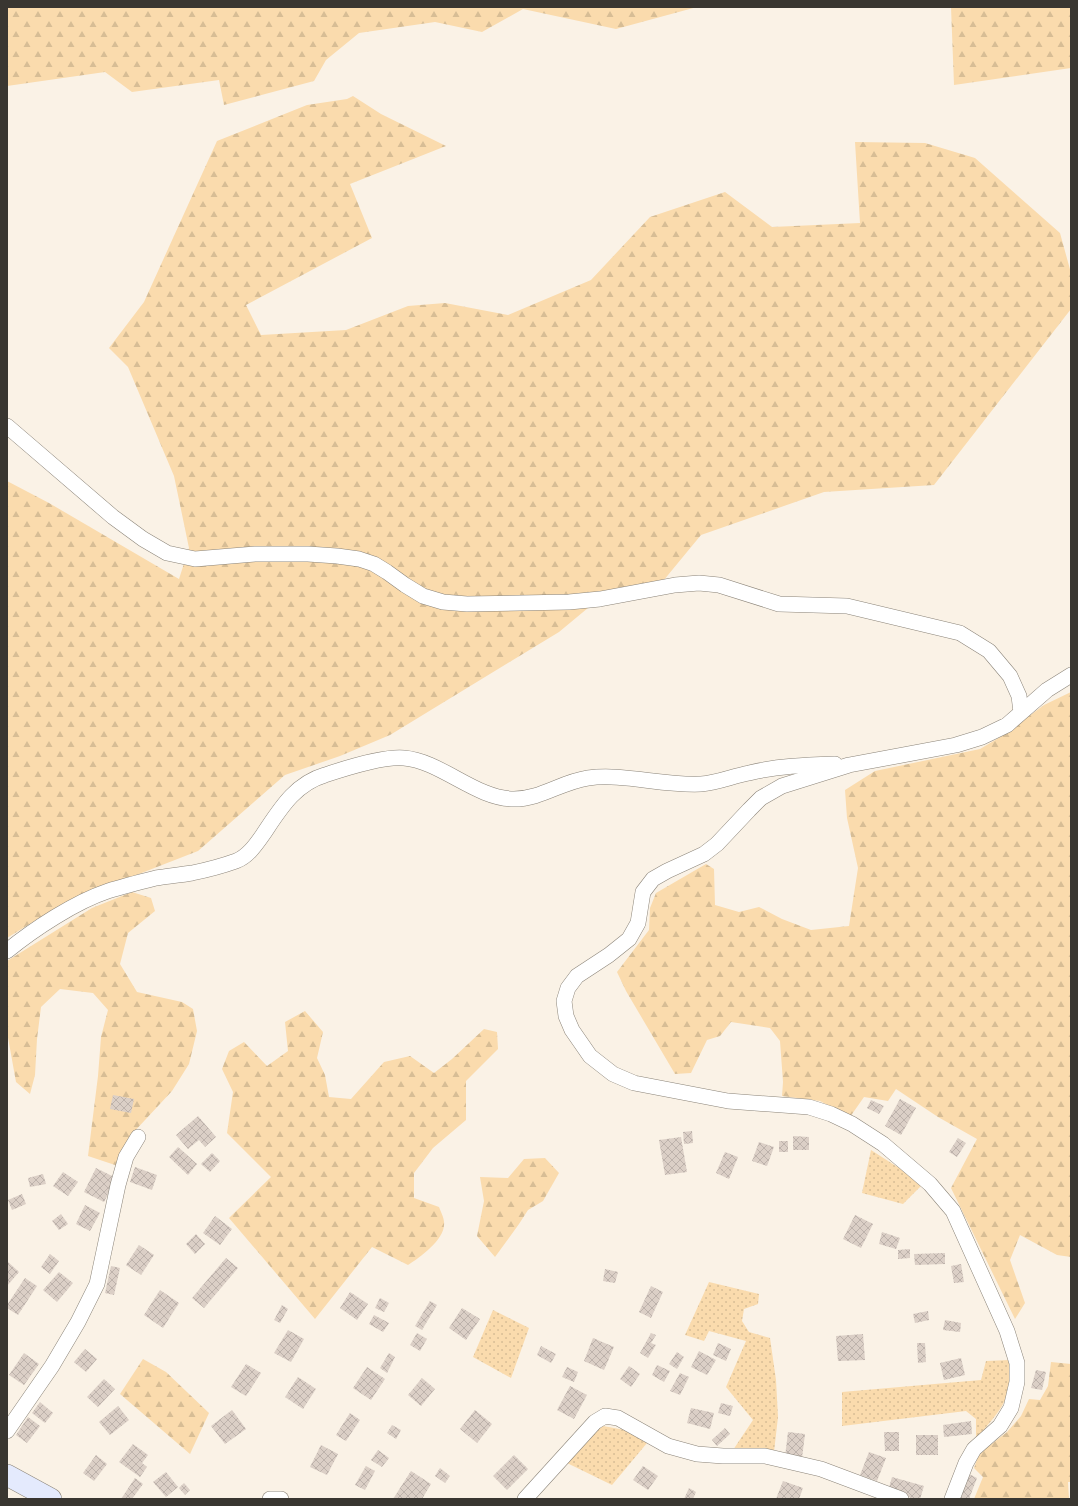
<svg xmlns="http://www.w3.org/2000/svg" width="1078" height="1506" font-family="'Source Sans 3',sans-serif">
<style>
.grass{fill:url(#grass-dots)}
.forest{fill:url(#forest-firs)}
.building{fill:url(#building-cross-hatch)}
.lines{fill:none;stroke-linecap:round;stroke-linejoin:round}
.minor-casing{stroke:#8b8479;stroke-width:16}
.secondary-casing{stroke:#8b8479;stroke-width:22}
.minor{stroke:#fff;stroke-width:15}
.secondary{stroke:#e4eafd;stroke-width:21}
</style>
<defs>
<pattern id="grass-dots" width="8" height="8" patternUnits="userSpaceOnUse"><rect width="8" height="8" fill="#fadbad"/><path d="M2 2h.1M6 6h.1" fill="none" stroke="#d7bd95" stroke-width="1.8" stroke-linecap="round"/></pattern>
<pattern id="forest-firs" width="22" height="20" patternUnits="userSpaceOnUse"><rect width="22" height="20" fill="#fadbad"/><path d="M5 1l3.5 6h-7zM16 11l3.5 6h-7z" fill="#d7bd95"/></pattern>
<pattern id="building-cross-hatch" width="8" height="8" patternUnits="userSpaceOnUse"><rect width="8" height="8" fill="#dbcfc6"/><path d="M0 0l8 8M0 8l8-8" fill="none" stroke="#bdb2ab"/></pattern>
</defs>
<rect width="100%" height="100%" fill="#faf2e6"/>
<!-- grass -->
<g class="grass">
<path d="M871,1150L913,1177L922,1185L903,1204L862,1193Z"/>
<path d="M709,1282L759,1294L758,1304L744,1309L742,1321L749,1332L770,1338L776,1380L778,1417L774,1452L733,1450L753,1420L726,1387L746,1341L709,1331L704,1341L685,1335Z"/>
<path d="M493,1310L529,1328L511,1378L473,1357Z"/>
<path d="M1009,1360C1009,1367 1010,1375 1010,1382C1009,1404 989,1423 976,1439V1419L966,1411L842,1426V1392L981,1380L986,1361Z"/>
<path d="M603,1426L625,1430L647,1443L612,1485L567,1463L596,1431Z"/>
</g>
<!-- forest -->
<g class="forest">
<path d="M7,7H697L616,29L523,9L482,32L435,22L359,33L326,60L314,81L224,105L219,80L132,92L105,72L7,86Z"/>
<path d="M951,7H1071V68L954,85Z"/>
<path d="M353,96L381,114L446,146L350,184L372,238L246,305L261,335L346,330L408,306L445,303L508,315L591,280L650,217L725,192L772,227L860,223L855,142L925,143L975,158L1060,233L1071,273V309L934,485L824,492L701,535L654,592L606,593L559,632L390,735L340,756L285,775L198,851L62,904L7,938V481L49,503L179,579L189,548L174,476L128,367L109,348L144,302L217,141L307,105L347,99Z"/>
<path d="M1071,692V1257L1057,1255L1020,1235L1010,1260L1025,1303L1015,1319L951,1188L977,1139L938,1117L896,1089L888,1101L864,1097L850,1117L820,1101L782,1096L783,1082L780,1041L770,1028L731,1022L720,1036L707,1040L691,1073L675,1074L626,991L617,972L649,930L650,908L656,893L706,864L714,869L715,905L739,912L759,907L782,919L811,930L849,926L858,868L847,818L845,790L875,771L980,749L1002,736L1044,705Z"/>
<path d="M132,892L151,898L155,911L128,933L120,964L137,992L182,1002L193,1009L197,1031L189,1064L172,1091L132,1134L118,1166L88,1156L98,1076L101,1037L108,1010L93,993L60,989L41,1007L37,1039L35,1075L30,1094L16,1082L7,1032V961L92,908Z"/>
<path d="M305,1011L323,1032L317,1058L325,1075L329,1097L351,1099L384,1062L410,1056L434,1073L452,1059L484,1029L497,1032L498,1049L466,1081V1120L433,1148L414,1173V1198L439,1207C441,1212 444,1218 444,1222C446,1239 420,1257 408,1265L372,1247L315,1319L229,1218L271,1177L227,1133L233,1092L222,1069L229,1051L244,1042L267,1066L288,1051L285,1022Z"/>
<path d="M545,1158L559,1173L543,1201L528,1210L519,1224L495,1257L477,1236L484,1201L480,1177L508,1178L524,1159Z"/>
<path d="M143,1359L166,1372L209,1413L190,1454L120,1394Z"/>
<path d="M1051,1362L1071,1364V1482H1068L1069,1499H974L983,1477L974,1468L979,1454L1007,1432L1021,1416L1029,1399L1040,1400L1048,1386Z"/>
</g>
<!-- building -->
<g class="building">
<path d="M113,1095L134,1099L131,1113L110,1109Z"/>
<path d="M900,1099L916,1108L901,1135L885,1126Z"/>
<path d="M871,1100L884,1106L879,1114L867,1108Z"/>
<path d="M198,1116L216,1137L205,1147L199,1140L188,1149L176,1135Z"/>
<path d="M692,1131L693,1143L684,1144L683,1132Z"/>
<path d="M793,1136L809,1137V1150H793Z"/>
<path d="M681,1137L687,1172L665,1175L659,1140Z"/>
<path d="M958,1138L966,1143L957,1157L949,1152Z"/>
<rect x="779" y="1141" width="9" height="11"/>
<path d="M759,1142L774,1147L767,1166L752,1161Z"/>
<path d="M178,1147L197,1164L188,1175L169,1157Z"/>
<path d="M725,1152L738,1157L729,1179L716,1173Z"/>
<path d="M212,1153L220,1161L210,1172L201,1164Z"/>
<path d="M135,1167L157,1175L152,1190L130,1182Z"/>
<path d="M96,1168L116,1178L104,1202L84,1192Z"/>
<path d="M63,1172L78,1182L68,1196L53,1186Z"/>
<path d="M43,1174L46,1184L30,1187L28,1178Z"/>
<path d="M22,1194L26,1204L12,1210L8,1200Z"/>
<path d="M85,1205L100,1213L90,1231L76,1224Z"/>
<path d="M61,1214L68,1224L59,1230L52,1221Z"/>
<path d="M855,1215L873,1224L861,1248L843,1239Z"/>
<path d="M215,1216L232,1229L220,1245L203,1233Z"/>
<path d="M882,1232L900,1238L896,1249L879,1244Z"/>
<path d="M196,1234L205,1244L195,1254L186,1244Z"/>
<path d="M139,1245L154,1255L141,1275L126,1265Z"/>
<path d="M910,1249V1258L898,1259V1250Z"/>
<path d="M945,1253V1264L915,1265L914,1254Z"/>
<path d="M50,1254L59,1261L50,1274L41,1267Z"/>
<path d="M226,1258L238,1268L204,1308L192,1298Z"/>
<path d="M7,1261L19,1272L7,1286Z"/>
<path d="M961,1264L964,1282L954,1283L951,1266Z"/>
<path d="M111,1266L120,1268L114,1295L105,1293Z"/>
<path d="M605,1269L618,1272L615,1283L603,1281Z"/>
<path d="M59,1272L73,1283L57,1302L43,1290Z"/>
<path d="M25,1278L37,1286L18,1315L7,1308V1305Z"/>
<path d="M651,1286L663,1292L651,1318L639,1312Z"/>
<path d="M160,1290L179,1303L163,1328L144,1315Z"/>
<path d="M350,1292L368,1304L357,1320L340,1308Z"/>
<path d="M380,1298L389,1303L384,1312L375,1308Z"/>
<path d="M430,1301L437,1305L422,1330L415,1326Z"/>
<path d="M282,1305L288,1309L280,1323L274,1320Z"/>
<path d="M462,1308L480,1319L466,1340L449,1328Z"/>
<path d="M928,1311L929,1320L915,1323L913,1314Z"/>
<path d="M374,1315L389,1323L383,1332L369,1324Z"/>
<path d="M945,1320L961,1323L960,1332L943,1330Z"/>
<path d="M288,1330L304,1339L291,1362L274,1353Z"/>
<path d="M417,1333L427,1339L420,1351L410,1345Z"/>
<path d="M651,1333L656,1335L651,1343L656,1345L648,1358L640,1353Z"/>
<path d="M863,1334L865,1360L838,1361L836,1336Z"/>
<path d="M593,1338L614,1347L604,1370L584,1361Z"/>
<path d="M718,1343L731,1349L726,1361L713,1355Z"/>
<path d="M917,1343H925L926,1362L918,1363Z"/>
<path d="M541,1346L556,1354L551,1363L537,1355Z"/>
<path d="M85,1349L97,1359L86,1372L74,1362Z"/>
<path d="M699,1351L716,1360L707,1375L691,1367Z"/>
<path d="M677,1352L684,1357L677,1369L669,1364Z"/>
<path d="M24,1353L39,1364L24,1385L9,1375Z"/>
<path d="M389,1353L395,1357L387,1373L380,1368Z"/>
<path d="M961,1358L965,1375L944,1380L940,1363Z"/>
<path d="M246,1364L261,1373L246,1396L231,1387Z"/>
<path d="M657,1365L670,1371L664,1382L652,1375Z"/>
<path d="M629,1366L640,1374L631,1387L620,1379Z"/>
<path d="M367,1367L385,1379L371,1400L353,1388Z"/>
<path d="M567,1367L578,1372L574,1382L562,1377Z"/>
<path d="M1036,1370L1046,1372L1042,1390L1031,1388Z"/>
<path d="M680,1373L689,1377L680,1395L670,1391Z"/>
<path d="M298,1377L316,1389L303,1409L285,1397Z"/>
<path d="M422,1378L435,1389L421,1406L408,1395Z"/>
<path d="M104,1379L115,1389L98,1407L87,1397Z"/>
<path d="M570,1386L587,1395L574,1419L557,1410Z"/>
<path d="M40,1402L53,1413L45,1423L32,1413Z"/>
<path d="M721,1403L733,1406L730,1416L718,1413Z"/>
<path d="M118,1406L129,1420L110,1435L99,1422Z"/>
<path d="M691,1408L714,1413L710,1429L687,1423Z"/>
<path d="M232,1410L246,1429L225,1444L211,1426Z"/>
<path d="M475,1410L492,1424L477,1443L460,1429Z"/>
<path d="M350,1413L360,1420L346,1441L336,1435Z"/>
<path d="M28,1417L40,1426L27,1443L16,1435Z"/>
<path d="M971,1421L972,1434L944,1437L943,1425Z"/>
<path d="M392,1425L401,1430L396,1439L387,1433Z"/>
<path d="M725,1428L730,1434L717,1446L712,1440Z"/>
<path d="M788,1432L805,1434L802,1458L785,1457Z"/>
<path d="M884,1432H899V1451H885Z"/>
<rect x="916" y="1435" width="22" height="20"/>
<path d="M133,1444L148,1455L142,1463L147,1467L140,1477L119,1462Z"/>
<path d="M321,1445L338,1454L327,1475L310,1467Z"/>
<path d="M378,1450L389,1458L382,1467L371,1460Z"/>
<path d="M869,1452L886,1458L877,1481L860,1475Z"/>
<path d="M96,1455L107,1464L94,1481L83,1473Z"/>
<path d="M514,1455L528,1469L507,1490L493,1476Z"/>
<path d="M366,1466L375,1471L365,1490L355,1485Z"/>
<path d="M643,1466L658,1476L648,1490L633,1480Z"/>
<path d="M440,1468L450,1476L445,1483L435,1476Z"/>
<path d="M411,1471L431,1484L422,1499H393Z"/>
<path d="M166,1472L178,1487L166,1497L153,1482Z"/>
<path d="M969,1474L977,1478L969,1499H959Z"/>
<path d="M892,1477L924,1486L920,1499H915L888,1491Z"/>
<path d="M135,1478L143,1484L132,1499H121Z"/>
<path d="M783,1481L803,1488L799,1499H776Z"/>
<path d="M184,1483L190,1490L185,1495L179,1488Z"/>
<path d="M689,1488L696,1492L693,1499H684Z"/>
</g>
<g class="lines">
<!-- minor casing -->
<g class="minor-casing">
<g id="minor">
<path d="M7,426L113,517L143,539L167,553L195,559L255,554H308L337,556L359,559L374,564L387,572L405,585L423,596L443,602L467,604L569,602L600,599L675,585L699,583L719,585L779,604L847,606L960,633L989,651L1010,676L1019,696L1021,712"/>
<path d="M7,951C34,929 75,902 108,891C124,886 140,882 156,878C168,876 180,875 192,873C207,870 222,866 236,861C247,857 255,846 262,836C279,811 294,784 325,775C346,768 383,756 404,758C441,761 476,799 514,799C541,799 561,782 588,778C623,773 663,786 701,784C717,783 733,776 749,773C777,766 806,765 835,764"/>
<path d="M7,1431L52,1366L78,1322L97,1284L118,1185L126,1157L138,1137"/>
<path d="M270,1499H281"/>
<path d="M525,1499L595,1422L605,1416L618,1418L668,1446L697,1454L723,1456H765L821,1469L901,1499"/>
<path d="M952,1499L966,1463L974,1449L1000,1426L1011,1408L1017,1382V1363L1007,1331L953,1211L930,1184L883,1144L852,1124L831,1114L809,1107L728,1101L634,1083L613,1074L590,1056L572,1030L566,1016L564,1001L568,988L577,976L609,955L629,939L638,923L643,892L653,879L667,871L704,854L717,844L749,810L761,798L782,786L849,765L956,745L982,737L1007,725L1047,690L1071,675"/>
</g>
</g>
<!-- secondary casing -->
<g class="secondary-casing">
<path id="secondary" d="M7,1475L51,1499"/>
</g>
<!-- minor -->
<use href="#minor" class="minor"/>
<!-- secondary -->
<use href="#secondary" class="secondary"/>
</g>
<!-- border -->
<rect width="1078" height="1506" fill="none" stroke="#393631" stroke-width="16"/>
</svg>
